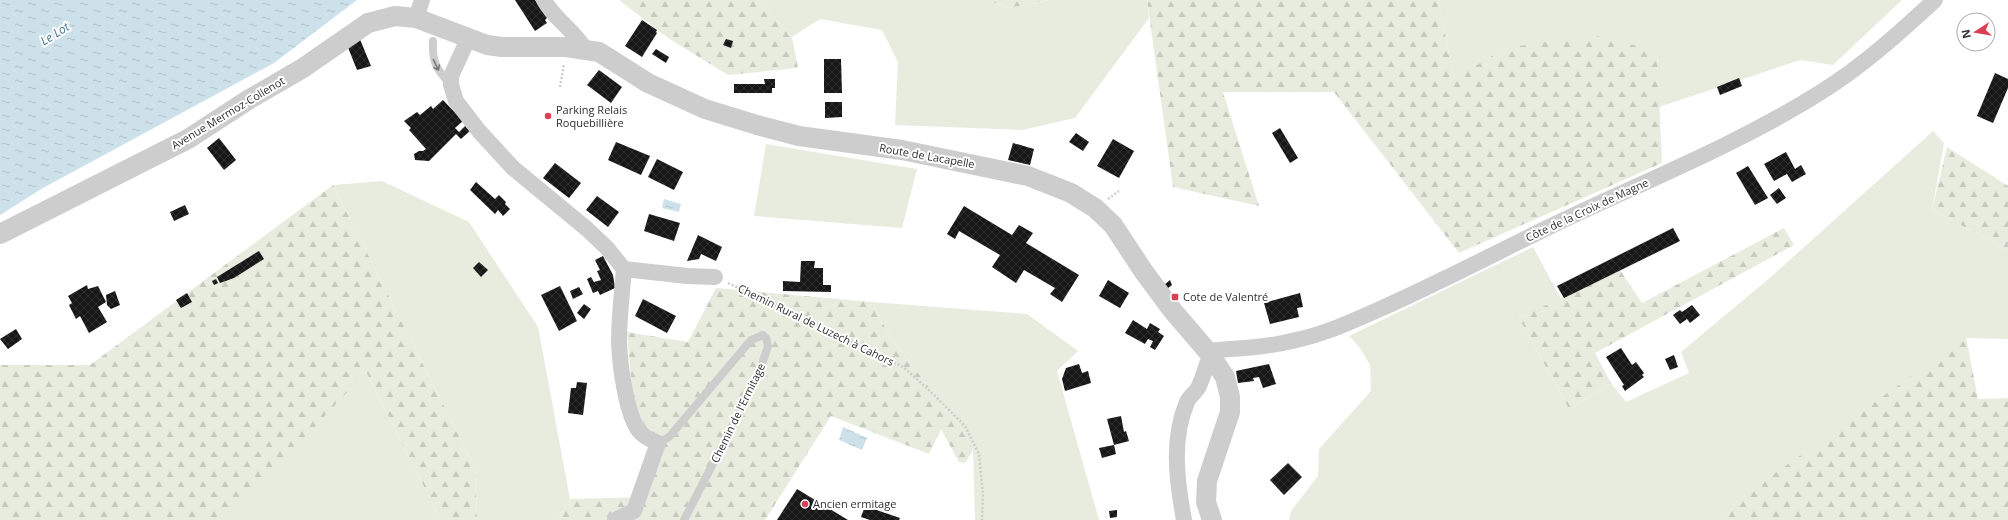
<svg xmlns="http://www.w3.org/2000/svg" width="2008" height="520" font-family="'Open Sans',sans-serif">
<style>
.grass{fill:#e7ecdf}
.forest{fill:url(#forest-firs)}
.water{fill:url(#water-ripples)}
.building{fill:url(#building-cross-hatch)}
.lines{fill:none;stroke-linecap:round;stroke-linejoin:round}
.path{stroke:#cdcdcd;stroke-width:2.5;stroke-dasharray:2 2;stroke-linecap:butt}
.service{stroke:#cdcdcd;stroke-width:8}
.minor{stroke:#cdcdcd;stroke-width:16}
.tertiary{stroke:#cdcdcd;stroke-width:20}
.oneway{stroke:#777}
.poi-dot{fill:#da3f54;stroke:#fff;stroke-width:1.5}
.labels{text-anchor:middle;stroke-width:4;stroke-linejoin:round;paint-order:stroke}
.poi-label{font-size:11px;fill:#303030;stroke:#fff;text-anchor:start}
.street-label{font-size:11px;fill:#303030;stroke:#fff}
.water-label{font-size:12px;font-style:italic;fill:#43758e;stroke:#fff}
</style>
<defs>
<pattern id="forest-firs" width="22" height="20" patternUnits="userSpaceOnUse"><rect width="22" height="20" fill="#e7ecdf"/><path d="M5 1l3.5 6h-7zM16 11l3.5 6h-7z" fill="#c6cbc0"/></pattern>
<pattern id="water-ripples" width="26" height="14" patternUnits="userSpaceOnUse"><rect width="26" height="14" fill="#cde1ea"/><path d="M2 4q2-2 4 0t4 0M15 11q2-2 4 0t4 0" fill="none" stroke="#b0c1c9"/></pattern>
<pattern id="building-cross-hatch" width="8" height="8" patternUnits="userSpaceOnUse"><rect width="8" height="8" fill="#171717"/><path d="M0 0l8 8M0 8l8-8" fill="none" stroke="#303030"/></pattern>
</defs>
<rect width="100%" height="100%" fill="#fff"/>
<!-- grass -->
<g class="grass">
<path d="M757,0H988L1008,8L1050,0H1147L1149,18L1075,118L1022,130L895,125L898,62L882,30L820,19L792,37Z"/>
<path d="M1438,0H1902L1833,65L1800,60L1659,107L1657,51L1505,48L1454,80Z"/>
<path d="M1933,131L1944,143L1932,210L2008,250V339L1966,338L1735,502L1725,520H1289L1291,511L1318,476L1319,449L1371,391L1370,365L1360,348L1349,336L1533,247L1561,299L1519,318L1569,409L1611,383L1626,402L1689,373L1681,352L1772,276Z"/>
<path d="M766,144L917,169L902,228L754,216Z"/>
<path d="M382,181L469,222L538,327L570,499L557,520H477L475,468L333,185Z"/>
<path d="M872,302L1027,314L1078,351L1057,371L1099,520H975L973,450L960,427L890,337Z"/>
<path d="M366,372L441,520H225Z"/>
</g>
<!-- forest -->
<g class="forest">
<path d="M619,0H757L792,37L798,68L728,75L668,38Z"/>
<path d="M988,0H1050L1008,8Z"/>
<path d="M1147,0H1438L1454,79L1505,48L1593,35L1657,51L1662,163L1459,253L1334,92H1223L1259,206L1173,187Z"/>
<path d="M1947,147L2008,186V250L1932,210Z"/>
<path d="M333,185L475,468L477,520H441L366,372L227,520H0V365H90Z"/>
<path d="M1784,228L1794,245L1595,353L1611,383L1569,409L1519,318L1620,270L1642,303Z"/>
<path d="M716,288L872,302L890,337L960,427L973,450L965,463L959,462L941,429L929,454L831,416L765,520H557L570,499L646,497L665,445L647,431L633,401L627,332L688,342Z"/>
<path d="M1966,337L1978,399L2008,398V520H1725L1735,502Z"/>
</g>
<!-- water -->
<g class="water">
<path d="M0,0H357L274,63L43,188L0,215Z"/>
<path d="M664,199L681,204L679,212L662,208Z"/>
<path d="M843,427L867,438L862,450L839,440Z"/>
</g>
<!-- building -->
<g class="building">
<path d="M515,0H535L547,18L545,20L547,23L535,31Z"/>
<path d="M642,20L657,30L656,32L657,33L642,57L625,46Z"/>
<path d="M359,37L371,66L357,70L347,45Z"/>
<path d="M726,39L733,41L731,48L723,45Z"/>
<path d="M656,49L669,57L666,63L652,54Z"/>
<path d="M824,59H841L842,93H824Z"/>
<path d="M599,70L622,87L611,103L587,85Z"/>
<path d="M1995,73L2008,79V88L1993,123L1977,116Z"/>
<path d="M1739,78L1742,86L1720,95L1717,87Z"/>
<path d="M764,79H775V88H772V93H734V84H765Z"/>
<path d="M443,100L463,121L455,128L459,132L465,126L470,131L461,139L456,134L429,161L415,160L414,154L419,151H423L426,149L409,130L411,128L404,121L417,112L420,115L431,106L433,109Z"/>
<path d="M825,102H842V117L825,118Z"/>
<path d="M1280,128L1298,158L1290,163L1272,133Z"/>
<path d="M1076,133L1089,142L1083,151L1069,142Z"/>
<path d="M219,138L236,160L224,170L207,148Z"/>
<path d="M1113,139L1134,151L1119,178L1097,166Z"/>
<path d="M616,142L650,156L641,175L608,160Z"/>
<path d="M1013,143L1034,149L1030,165L1008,160Z"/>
<path d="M1786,152L1795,169L1801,165L1806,174L1792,182L1787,174L1774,181L1764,164Z"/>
<path d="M657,159L683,172L674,190L648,177Z"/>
<path d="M555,163L581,183L569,198L543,178Z"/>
<path d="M1748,166L1768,198L1755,205L1736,173Z"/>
<path d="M476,182L495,199L499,195L506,202L505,204L510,209L503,216L498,210L495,214L470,190Z"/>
<path d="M1779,188L1786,198L1777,204L1770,195Z"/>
<path d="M597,196L619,212L608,227L586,210Z"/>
<path d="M185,205L189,214L174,221L170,212Z"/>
<path d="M964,206L1012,235L1019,225L1033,233L1026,243L1079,275L1062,302L1050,294L1055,288L1024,270L1016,283L992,267L1000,255L959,231L955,239L947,234Z"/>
<path d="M649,214L680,223L674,241L644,231Z"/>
<path d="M1673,228L1680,241L1564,298L1557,286Z"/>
<path d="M698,235L722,247L716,261L701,254L699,259L687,261Z"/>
<path d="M259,251L264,259L234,278L220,283L217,277Z"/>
<path d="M603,256L613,275L615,288L600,295L598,291L593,293L587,279L591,277L594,282L601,280L597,271L600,270L595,260Z"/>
<path d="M801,261H815L814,268H823V285H831V292L783,291V281L800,282Z"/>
<path d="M479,262L488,270L481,277L473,268Z"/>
<path d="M216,279L218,283L214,285L212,281Z"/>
<path d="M1108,280L1129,293L1120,308L1099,296Z"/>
<path d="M1170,280L1172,285L1167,289L1164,285Z"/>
<path d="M87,285L88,289L98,286L106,302L98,307L107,322L89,333L80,316L76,319L69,305L72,303L68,296Z"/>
<path d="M560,286L577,321L559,331L541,295Z"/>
<path d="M579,287L583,294L573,299L570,291Z"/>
<path d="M115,291L120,305L111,309L107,305L106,295Z"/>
<path d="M187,293L192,302L181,308L176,300Z"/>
<path d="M1300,293L1303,307L1297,308L1299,317L1270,324L1264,303Z"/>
<path d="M643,299L676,316L667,333L635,316Z"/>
<path d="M584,304L591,309L584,319L577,313Z"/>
<path d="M1692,305L1700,315L1690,323L1687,319L1680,324L1673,315L1680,310L1682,312Z"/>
<path d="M1133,320L1147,329L1150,323L1160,329L1158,332L1164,336L1155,350L1150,347L1153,341L1148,339L1145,344L1125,333Z"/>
<path d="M16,329L22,339L8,349L0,339Z"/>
<path d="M1621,348L1632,365L1636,362L1644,373L1642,375L1644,377L1625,391L1622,386L1624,385L1606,357Z"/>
<path d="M1674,355L1678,367L1670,370L1665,359Z"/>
<path d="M1079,364L1082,373L1088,371L1091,383L1065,391L1062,379L1066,368Z"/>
<path d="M1269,364L1276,384L1263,388L1259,377L1253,378L1254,381L1238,383L1236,371Z"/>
<path d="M577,382L587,383L583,415L568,413L571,388H576Z"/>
<path d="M1121,416L1124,432L1126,431L1129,441L1114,445L1107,419Z"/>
<path d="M1114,445L1116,454L1102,458L1099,448Z"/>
<path d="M1288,463L1302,477L1284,495L1270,480Z"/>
<path d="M797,489L848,520H777Z"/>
<path d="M865,506L900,518L899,520H870L861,517Z"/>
<path d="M1117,510V517L1110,518L1109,511Z"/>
</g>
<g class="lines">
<!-- path -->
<g class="path">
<path d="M560,87L564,64"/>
<path d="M1108,199L1119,191"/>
<path d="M728,283L842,336L903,367L929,390L965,426L979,454L983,495L982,520"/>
</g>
<!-- service -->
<g class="service">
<path d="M433,41C432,62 436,68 449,83"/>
<path d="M658,443L669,437L751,340L763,335L766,338L768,346L758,376L684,520"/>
</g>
<!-- minor -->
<g class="minor">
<path d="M544,0C554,19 574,30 585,49"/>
<path d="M416,18L422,0"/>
<path d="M468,39L451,76V85L456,101L479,131L513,168L587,229L607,248L624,269L687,276L715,277"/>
<path d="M1209,353L1216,350C1243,348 1270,347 1296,340C1325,334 1353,321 1380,309C1436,284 1490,256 1545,229C1637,184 1734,147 1821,92C1863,66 1899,33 1935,0"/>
<path d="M615,520L634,511L658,443C651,440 645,438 640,432C626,416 620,364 619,343C619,318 622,293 624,269"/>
<path d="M1184,520C1177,482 1171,439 1187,402C1189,397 1195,393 1198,388C1203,378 1206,366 1210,356"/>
</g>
<!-- tertiary -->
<path class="tertiary" d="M0,234L188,139L248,100L303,68L368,23L395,16L416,18L487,45L502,47H566L599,52L648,83L705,109L757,125L799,136L902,150L1028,176L1071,193L1095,208L1113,225L1144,272L1173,311L1209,353L1225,377L1230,397V412L1207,481L1206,502L1212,520"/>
</g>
<!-- one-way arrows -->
<defs><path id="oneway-shaft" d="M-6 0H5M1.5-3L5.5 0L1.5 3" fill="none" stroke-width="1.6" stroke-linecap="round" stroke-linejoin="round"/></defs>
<use class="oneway" href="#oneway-shaft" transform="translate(436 65) rotate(65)"/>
<!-- markers -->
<g class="poi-dot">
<circle cx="548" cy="116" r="4"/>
<rect x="1171" y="293" width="8" height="8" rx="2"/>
<circle cx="805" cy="504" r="4"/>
</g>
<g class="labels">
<!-- poi labels -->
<g class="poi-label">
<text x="556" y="114">Parking Relais<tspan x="556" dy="13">Roquebillière</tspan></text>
<text x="1183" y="301">Cote de Valentré</text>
<text x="813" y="508">Ancien ermitage</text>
</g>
<!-- street labels -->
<g class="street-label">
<text transform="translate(228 113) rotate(-31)" y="4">Avenue Mermoz-Collenot</text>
<text transform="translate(927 156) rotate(10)" y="4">Route de Lacapelle</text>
<text transform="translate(1587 210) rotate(-25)" y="4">Côte de la Croix de Magne</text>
<text transform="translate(816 325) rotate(26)" y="4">Chemin Rural de Luzech à Cahors</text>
<text transform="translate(738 413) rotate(-64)" y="4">Chemin de l'Ermitage</text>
</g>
<!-- water labels -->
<g class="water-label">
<text transform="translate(55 34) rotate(-32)" y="4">Le Lot</text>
</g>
</g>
<!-- north arrow -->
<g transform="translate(1976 32) rotate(258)"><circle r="19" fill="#ffffff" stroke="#acacac"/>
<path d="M0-3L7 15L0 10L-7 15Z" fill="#da3f54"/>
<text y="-6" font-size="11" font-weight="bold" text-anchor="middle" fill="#303030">N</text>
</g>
</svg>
